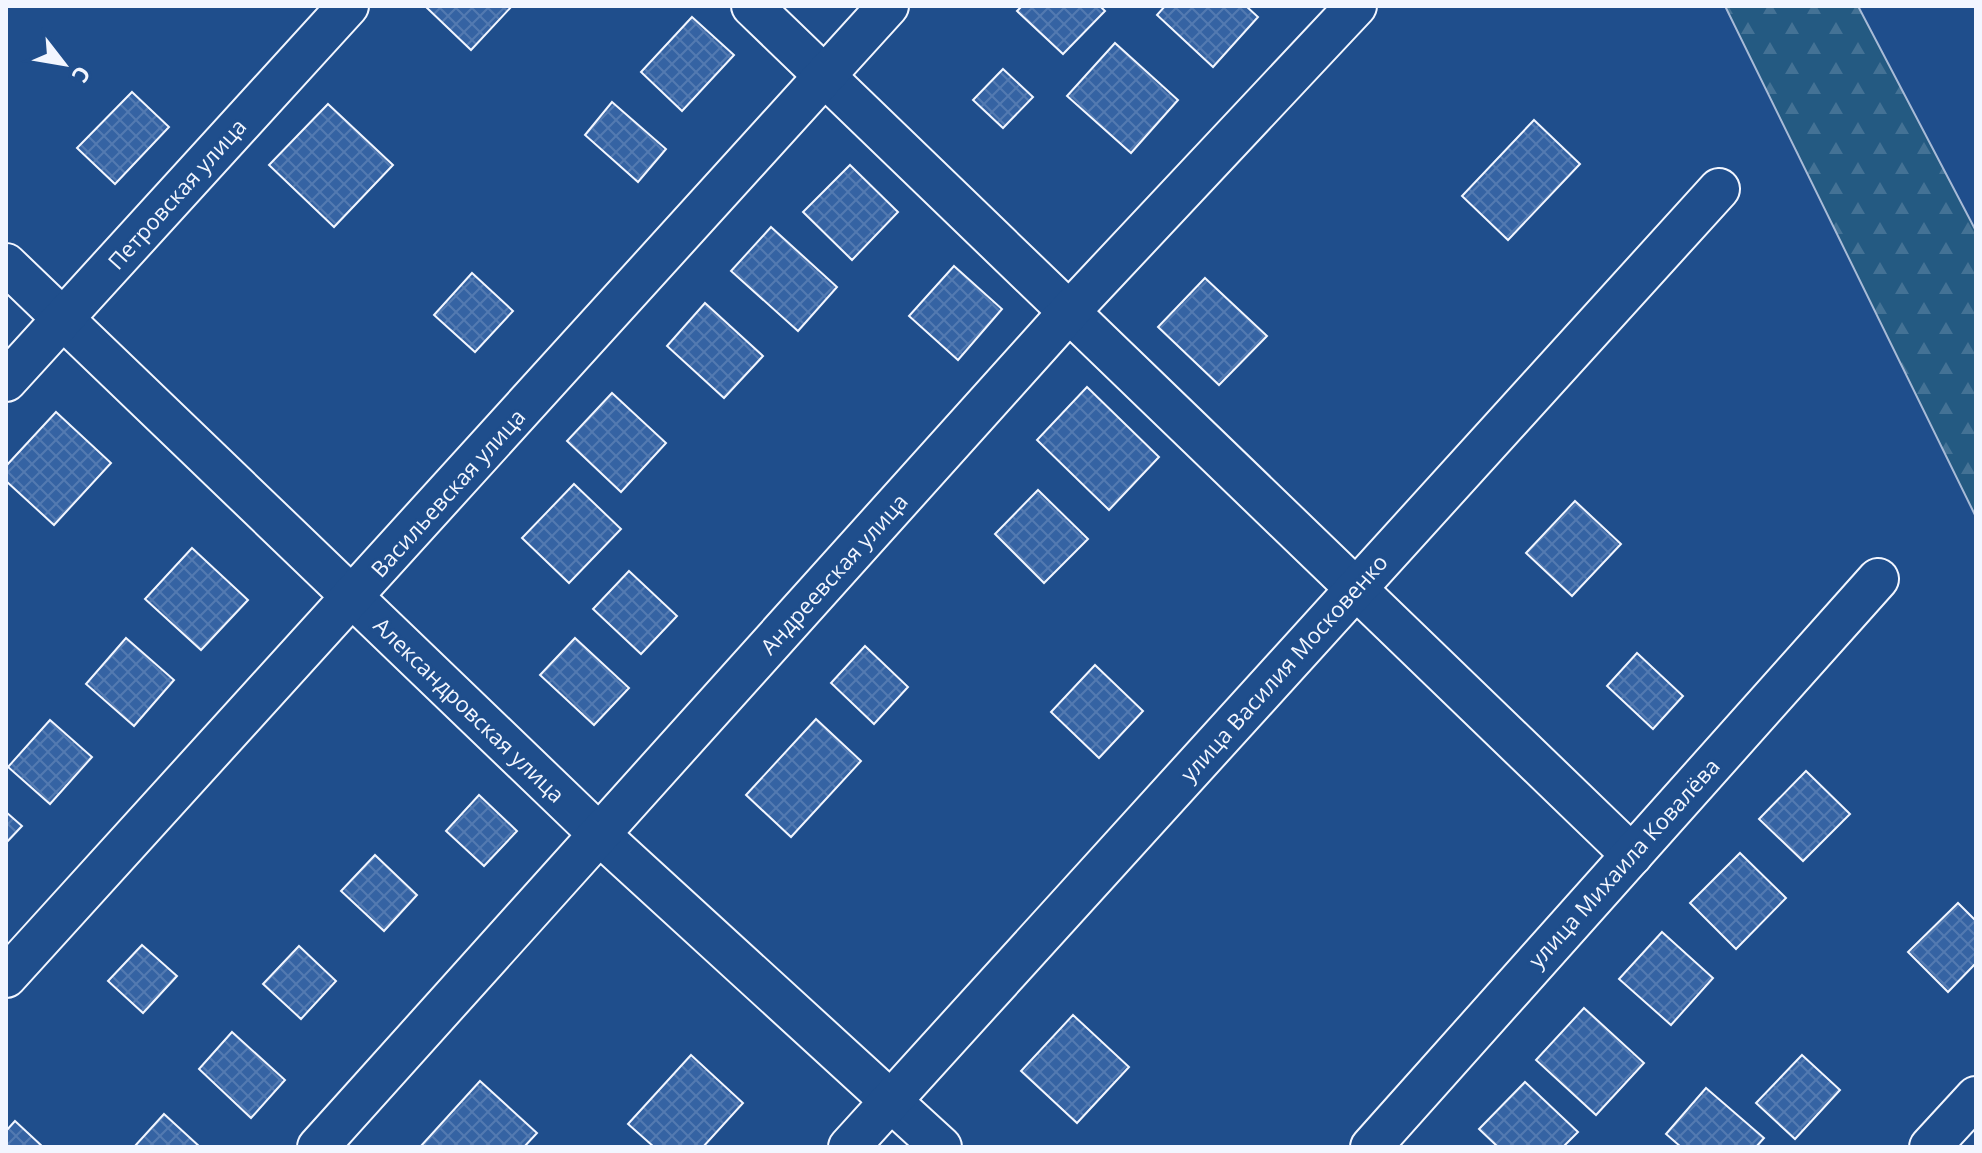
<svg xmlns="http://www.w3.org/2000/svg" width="1982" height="1153" font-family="'Open Sans',sans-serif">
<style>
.forest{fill:url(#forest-firs);stroke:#a8bbd7;stroke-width:2}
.building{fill:url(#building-cross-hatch);stroke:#f2f6ff;stroke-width:2}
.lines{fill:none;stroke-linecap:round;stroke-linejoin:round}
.minor-casing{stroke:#f2f6ff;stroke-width:44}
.minor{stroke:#1f4e8c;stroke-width:40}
.labels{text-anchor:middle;stroke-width:6;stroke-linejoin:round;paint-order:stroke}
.street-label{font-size:22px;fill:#f2f6ff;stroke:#1f4e8c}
</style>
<defs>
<pattern id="forest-firs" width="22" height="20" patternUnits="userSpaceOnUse" patternTransform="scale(2)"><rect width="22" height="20" fill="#245a82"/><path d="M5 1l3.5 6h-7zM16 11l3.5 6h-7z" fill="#447295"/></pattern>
<pattern id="building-cross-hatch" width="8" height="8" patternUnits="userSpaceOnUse" patternTransform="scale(2)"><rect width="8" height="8" fill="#3563a3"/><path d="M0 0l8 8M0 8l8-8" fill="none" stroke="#537ab1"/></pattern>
</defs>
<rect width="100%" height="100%" fill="#1f4e8c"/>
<!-- forest -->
<path class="forest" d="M1725,6H1858L1976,231V517Z"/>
<!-- building -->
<g class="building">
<path d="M425,6H512L471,50Z"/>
<path d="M1022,6H1100L1105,11L1063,54L1017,11Z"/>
<path d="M1165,6H1246L1258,17L1213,67L1157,15Z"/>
<path d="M692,17L734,55L682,111L641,72Z"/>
<path d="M1115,43L1178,100L1131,153L1067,96Z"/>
<path d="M1003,69L1033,97L1003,128L973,100Z"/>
<path d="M132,92L169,127L115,184L77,148Z"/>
<path d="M612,102L666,149L638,182L585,135Z"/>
<path d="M328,104L393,165L334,227L269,165Z"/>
<path d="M1534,120L1580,164L1508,240L1462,196Z"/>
<path d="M850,165L898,212L852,260L803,212Z"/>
<path d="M771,227L837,287L798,331L731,271Z"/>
<path d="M954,266L1002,309L958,360L909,316Z"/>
<path d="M472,273L513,311L475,352L434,315Z"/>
<path d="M1205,278L1267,336L1219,385L1158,327Z"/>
<path d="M705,303L763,356L724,398L667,346Z"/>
<path d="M1087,387L1159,457L1109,510L1037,440Z"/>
<path d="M612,393L666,443L621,492L567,441Z"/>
<path d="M56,412L111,463L54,525L6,481V466Z"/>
<path d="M574,484L621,529L569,583L522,538Z"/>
<path d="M1038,490L1088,539L1044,583L995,534Z"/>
<path d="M1575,501L1621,544L1572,596L1526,553Z"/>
<path d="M192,548L248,600L201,650L145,599Z"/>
<path d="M629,571L677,616L641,654L593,609Z"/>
<path d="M126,638L174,680L134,726L86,684Z"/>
<path d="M575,638L629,688L594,725L540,675Z"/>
<path d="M865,646L908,687L874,724L831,683Z"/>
<path d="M1637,653L1683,696L1653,729L1607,686Z"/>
<path d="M1095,665L1143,711L1099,758L1051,712Z"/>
<path d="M816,719L861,761L791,837L746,795Z"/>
<path d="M50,720L92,757L50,804L8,767Z"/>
<path d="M1806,771L1850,814L1803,861L1759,819Z"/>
<path d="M479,795L517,831L484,866L446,831Z"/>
<path d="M6,812L22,826L6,843Z"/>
<path d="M1740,853L1786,898L1736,949L1690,903Z"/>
<path d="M375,855L417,895L384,931L341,891Z"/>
<path d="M1958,903L1976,921V963L1948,992L1908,952Z"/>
<path d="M1662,932L1713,978L1671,1025L1619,979Z"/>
<path d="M142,945L177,976L143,1013L108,981Z"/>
<path d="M299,946L336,981L301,1019L263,984Z"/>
<path d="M1584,1008L1644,1063L1596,1115L1536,1060Z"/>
<path d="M1073,1015L1129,1067L1077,1123L1021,1071Z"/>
<path d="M232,1032L285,1080L251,1118L199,1069Z"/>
<path d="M691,1055L743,1103L703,1147H654L628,1124Z"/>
<path d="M1802,1055L1840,1090L1795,1139L1756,1103Z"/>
<path d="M480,1081L537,1133L524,1147H420Z"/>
<path d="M1525,1082L1578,1132L1563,1147H1498L1479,1129Z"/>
<path d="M1706,1088L1764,1138L1756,1147H1681L1666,1134Z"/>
<path d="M164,1114L200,1147H134Z"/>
<path d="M15,1121L43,1147H6V1131Z"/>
</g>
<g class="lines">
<!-- minor casing -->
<g class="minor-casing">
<g id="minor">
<path d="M752,6L1632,855"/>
<path d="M6,264L600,835L941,1147"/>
<path d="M6,381L348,6"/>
<path d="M6,977L888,6"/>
<path d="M318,1147L1068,313L1356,6"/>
<path d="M849,1147L1719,189"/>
<path d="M1371,1147L1878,579"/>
<path d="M1930,1147L1976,1097"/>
</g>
</g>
<!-- minor -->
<use href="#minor" class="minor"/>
</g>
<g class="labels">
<!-- street labels -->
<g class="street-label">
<text transform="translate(177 194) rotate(-48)" y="8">Петровская улица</text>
<text transform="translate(448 493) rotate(-48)" y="8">Васильевская улица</text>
<text transform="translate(834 574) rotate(-48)" y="8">Андреевская улица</text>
<text transform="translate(1284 668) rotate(-48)" y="8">улица Василия Московенко</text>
<text transform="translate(469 710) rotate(44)" y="8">Александровская улица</text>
<text transform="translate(1624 863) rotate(-48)" y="8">улица Михаила Ковалёва</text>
</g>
</g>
<!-- border -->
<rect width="1982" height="1153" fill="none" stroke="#f2f6ff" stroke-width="16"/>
<!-- north arrow -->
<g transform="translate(64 64) rotate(121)" stroke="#1f4e8c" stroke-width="6" paint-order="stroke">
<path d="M0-6L14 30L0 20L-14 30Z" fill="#f2f6ff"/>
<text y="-12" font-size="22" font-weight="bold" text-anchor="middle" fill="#f2f6ff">С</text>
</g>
</svg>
